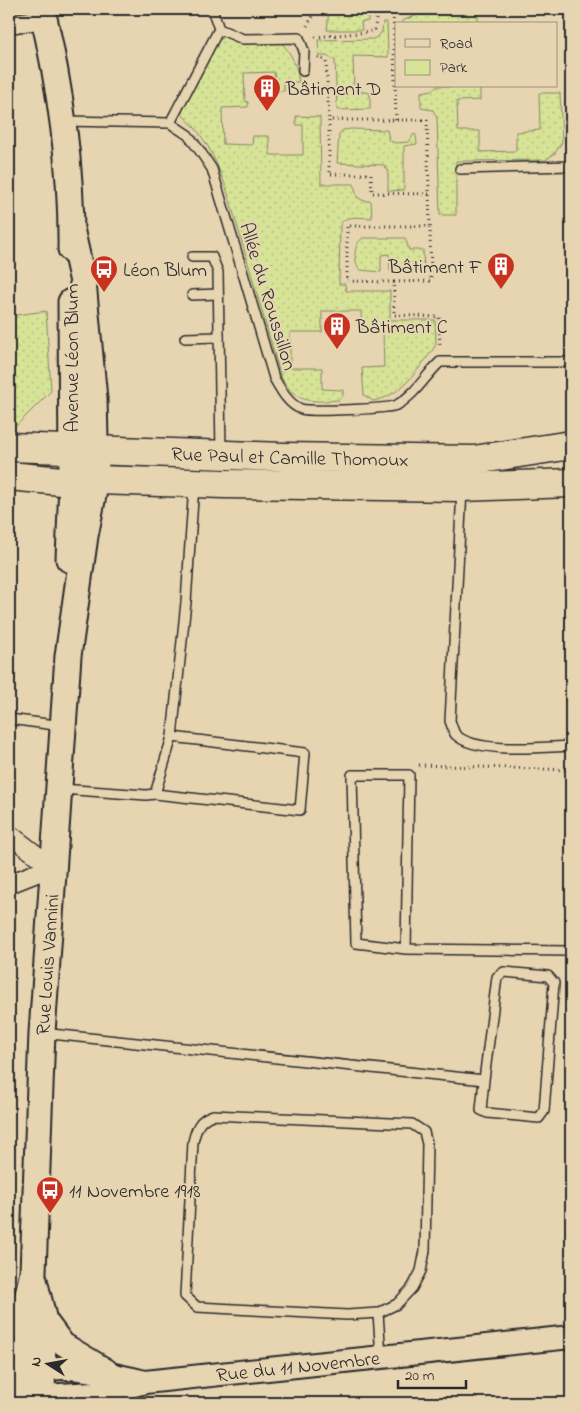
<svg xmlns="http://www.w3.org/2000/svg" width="580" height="1412" font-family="'Indie Flower',sans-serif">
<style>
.green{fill:url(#green-dots);stroke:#818760}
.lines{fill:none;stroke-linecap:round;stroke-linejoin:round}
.service-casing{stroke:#2b2b2b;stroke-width:12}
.minor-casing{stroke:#2b2b2b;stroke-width:21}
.tertiary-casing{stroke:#2b2b2b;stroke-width:26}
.secondary-casing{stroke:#2b2b2b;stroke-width:29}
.primary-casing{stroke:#2b2b2b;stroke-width:31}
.path{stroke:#2b2b2b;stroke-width:3;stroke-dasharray:1 4;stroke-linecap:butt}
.service{stroke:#e7d5b2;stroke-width:9}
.minor{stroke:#e7d5b2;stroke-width:18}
.tertiary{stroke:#e7d5b2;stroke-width:22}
.secondary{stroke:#e7d5b2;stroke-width:25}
.primary{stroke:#e7d5b2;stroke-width:28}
.labels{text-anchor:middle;stroke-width:4;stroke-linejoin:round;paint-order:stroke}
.poi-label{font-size:20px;fill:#2b2b2b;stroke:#e7d5b2;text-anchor:start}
.street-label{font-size:20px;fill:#2b2b2b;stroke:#e7d5b2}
</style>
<defs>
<pattern id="green-dots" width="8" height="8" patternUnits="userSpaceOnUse" patternTransform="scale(1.25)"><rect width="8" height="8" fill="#d7e396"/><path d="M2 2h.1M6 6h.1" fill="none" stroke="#b9c381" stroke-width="1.8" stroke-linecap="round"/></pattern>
</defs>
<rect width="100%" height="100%" fill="#e7d5b2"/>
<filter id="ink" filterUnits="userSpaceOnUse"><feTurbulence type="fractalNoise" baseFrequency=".02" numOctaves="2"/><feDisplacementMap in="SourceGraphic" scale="10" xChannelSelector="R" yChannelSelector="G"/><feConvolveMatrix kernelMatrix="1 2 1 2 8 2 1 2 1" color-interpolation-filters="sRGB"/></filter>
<g filter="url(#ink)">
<!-- green -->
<g class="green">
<path d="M329,9H368V21L361,22L362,30H327Z"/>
<path d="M419,9H478V24H402V21L417,15Z"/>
<path d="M383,22H387L388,57L353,56L354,87L357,91L370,93V109L337,110L335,60L327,56H319L318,40L374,39L382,32Z"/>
<path d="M241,33C250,34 260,33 268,36C288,41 297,65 299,82H284V91H276L274,72L244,73L245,101L248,102V107L222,108L223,144L252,145L253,136H269L270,155H303V125H296V116L320,117L321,184H354L357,197L364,201H371L372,218C361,218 345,214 340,225L339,284H345L346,291H390V320H435L436,344L432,351C415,373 401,396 373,401L364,395L362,368L384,367L383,331H362L361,311H322V332H290V368H322V389L343,390V395L339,400C311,402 296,404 281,377L226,187C215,158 204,133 180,113L214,44L224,36Z"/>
<path d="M436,86H480V100L457,101L458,131H480V152L516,151V132L540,130L539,93H560L562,142L555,153L546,160L456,161V215H440L437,118L433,110L421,108V92L433,90Z"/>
<path d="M351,129L387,130L389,140L395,143L409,142L414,134L416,135L417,144L404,146V190L388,191V171L384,165L337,163L339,134L343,130Z"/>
<path d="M363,238H405L409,250H423L424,271H390L389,254L381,255V272L360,270C353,261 353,244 363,238Z"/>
<path d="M46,311L51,391L17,425H9V316Z"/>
</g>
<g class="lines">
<!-- service casing -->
<g class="service-casing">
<g id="service">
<path d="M212,9L219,29L243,39L299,38L304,51L303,71"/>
<path d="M63,121L170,123L188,135L200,151L212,169L274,378C281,390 288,404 301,409C311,412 389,409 397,405C415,395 425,376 440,362H571"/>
<path d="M170,123L219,29"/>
<path d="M460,169L571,166"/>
<path d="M192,257H212L218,272L221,452"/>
<path d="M192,295L218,294"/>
<path d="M185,338L219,337"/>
<path d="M462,490L450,721C452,725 453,732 456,735C476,754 544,747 571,746"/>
<path d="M9,719L63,726"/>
<path d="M61,789L146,795L155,794L172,737L186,602L194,485"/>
<path d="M155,794L300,810L305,753L172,737"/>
<path d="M406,949L409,775H352L356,943L406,949L571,951"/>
<path d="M42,1033L484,1080L481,1110L487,1113L539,1118L544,1111L554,983L548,976L504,972L497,977L484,1080"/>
<path d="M213,1115L412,1124L424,1132L427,1144L425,1251L421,1271L412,1288L397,1304L378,1313L347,1315L197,1307L185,1296L193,1142C196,1129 199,1119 213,1115Z"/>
<path d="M378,1313L381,1357"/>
</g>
</g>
<!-- minor casing -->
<g class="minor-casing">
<g id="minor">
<path d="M9,24L44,19"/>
<path d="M9,834L52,867"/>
<path d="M9,884L52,867"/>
</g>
</g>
<!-- tertiary casing -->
<g class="tertiary-casing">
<g id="tertiary">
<path d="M43,1317L63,1344L106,1370"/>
<path id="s1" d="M145,1382C120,1376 70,1363 45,1370C37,1372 29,1380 22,1384L44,1396L110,1392L145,1382L571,1337"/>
</g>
</g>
<!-- secondary casing -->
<g class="secondary-casing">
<g id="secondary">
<path d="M42,9C60,86 72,170 71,249"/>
<path d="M69,559L72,482L71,302"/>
<path d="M34,1280L43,1317L42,1403"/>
<path id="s2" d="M22,1403L23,1317L33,1272L42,1033L68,656L85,536L96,480L94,399L83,282L72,233"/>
</g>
</g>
<!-- primary casing -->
<g class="primary-casing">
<g id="primary">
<path id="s3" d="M9,447L285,457L474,460L571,445"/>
<path d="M9,476L72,482L96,480L224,484L462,487L571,483"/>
</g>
</g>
<!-- path -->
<g class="path">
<path d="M393,9L396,120"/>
<path d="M307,26L317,9"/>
<path d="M315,37L369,32L375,29L377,9"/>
<path d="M318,57L326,61L329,120"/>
<path d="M429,194L372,193L371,174H329V120H427L430,226H347V281L394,282V315L439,317L440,346"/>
<path d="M394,282L431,281L430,227"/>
<path d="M419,765L571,770"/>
</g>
<!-- service -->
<use href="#service" class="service"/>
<!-- minor -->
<use href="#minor" class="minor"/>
<!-- tertiary -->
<use href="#tertiary" class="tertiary"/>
<!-- secondary -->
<use href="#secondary" class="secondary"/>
<!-- primary -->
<use href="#primary" class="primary"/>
</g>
</g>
<!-- icons -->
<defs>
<g id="building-pin" transform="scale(1.4375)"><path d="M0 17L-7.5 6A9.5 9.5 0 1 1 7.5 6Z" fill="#c8321e" stroke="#e7d5b2"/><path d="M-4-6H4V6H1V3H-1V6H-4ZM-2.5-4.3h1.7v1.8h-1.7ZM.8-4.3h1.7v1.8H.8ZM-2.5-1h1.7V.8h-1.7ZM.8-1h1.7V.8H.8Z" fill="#fff"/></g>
<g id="bus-pin" transform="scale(1.4375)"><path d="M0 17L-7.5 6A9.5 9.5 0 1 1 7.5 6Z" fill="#c8321e" stroke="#e7d5b2"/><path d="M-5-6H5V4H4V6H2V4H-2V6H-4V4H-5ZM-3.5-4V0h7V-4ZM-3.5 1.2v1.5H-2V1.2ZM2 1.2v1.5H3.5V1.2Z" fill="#fff"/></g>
</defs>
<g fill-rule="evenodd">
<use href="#building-pin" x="267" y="88"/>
<use href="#building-pin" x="501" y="266"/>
<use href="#bus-pin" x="104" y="269"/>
<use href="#building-pin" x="337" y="326"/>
<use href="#bus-pin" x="50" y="1190"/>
</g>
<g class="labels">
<!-- poi labels -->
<g class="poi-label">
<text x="286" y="95">Bâtiment D</text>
<text x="482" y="273" text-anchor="end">Bâtiment F</text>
<text x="123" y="276">Léon Blum</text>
<text x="356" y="333">Bâtiment C</text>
<text x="69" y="1197">11 Novembre 1918</text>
</g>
<!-- street labels -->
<g class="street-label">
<text transform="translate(269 296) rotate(73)" y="7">Allée du Roussillon</text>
<text transform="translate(71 358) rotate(-90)" y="7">Avenue Léon Blum</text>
<text dy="7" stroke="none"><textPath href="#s3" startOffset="281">Rue Paul et Camille Thomoux</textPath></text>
<text dy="7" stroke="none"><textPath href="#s2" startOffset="440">Rue Louis Vannini</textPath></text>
<text dy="7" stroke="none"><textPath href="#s1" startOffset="410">Rue du 11 Novembre</textPath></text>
</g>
</g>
<!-- margin -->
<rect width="580" height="1412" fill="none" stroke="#e7d5b2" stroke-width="30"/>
<rect x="15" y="15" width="550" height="1382" fill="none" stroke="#2b2b2b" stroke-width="2" filter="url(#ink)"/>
<!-- legend -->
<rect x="395" y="22" width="162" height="65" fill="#e7d5b2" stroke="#9c917c"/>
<rect x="405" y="39" width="25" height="8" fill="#e7d5b2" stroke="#9c917c"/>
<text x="440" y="48" font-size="15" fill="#2b2b2b">Road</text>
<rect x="405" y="60" width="25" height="15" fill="#d7e396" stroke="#9c917c"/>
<text x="440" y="72" font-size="15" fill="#2b2b2b">Park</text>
<!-- north arrow -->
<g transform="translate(48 1364) rotate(281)" stroke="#e7d5b2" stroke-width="4" paint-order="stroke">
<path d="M0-4L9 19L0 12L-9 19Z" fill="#2b2b2b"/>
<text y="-8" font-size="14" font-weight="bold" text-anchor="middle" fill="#2b2b2b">N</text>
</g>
<!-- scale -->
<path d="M398 1380v8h68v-8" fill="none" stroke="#2b2b2b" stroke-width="2.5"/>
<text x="405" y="1380" font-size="15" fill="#2b2b2b" stroke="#e7d5b2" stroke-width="4" paint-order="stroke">20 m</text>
</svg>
